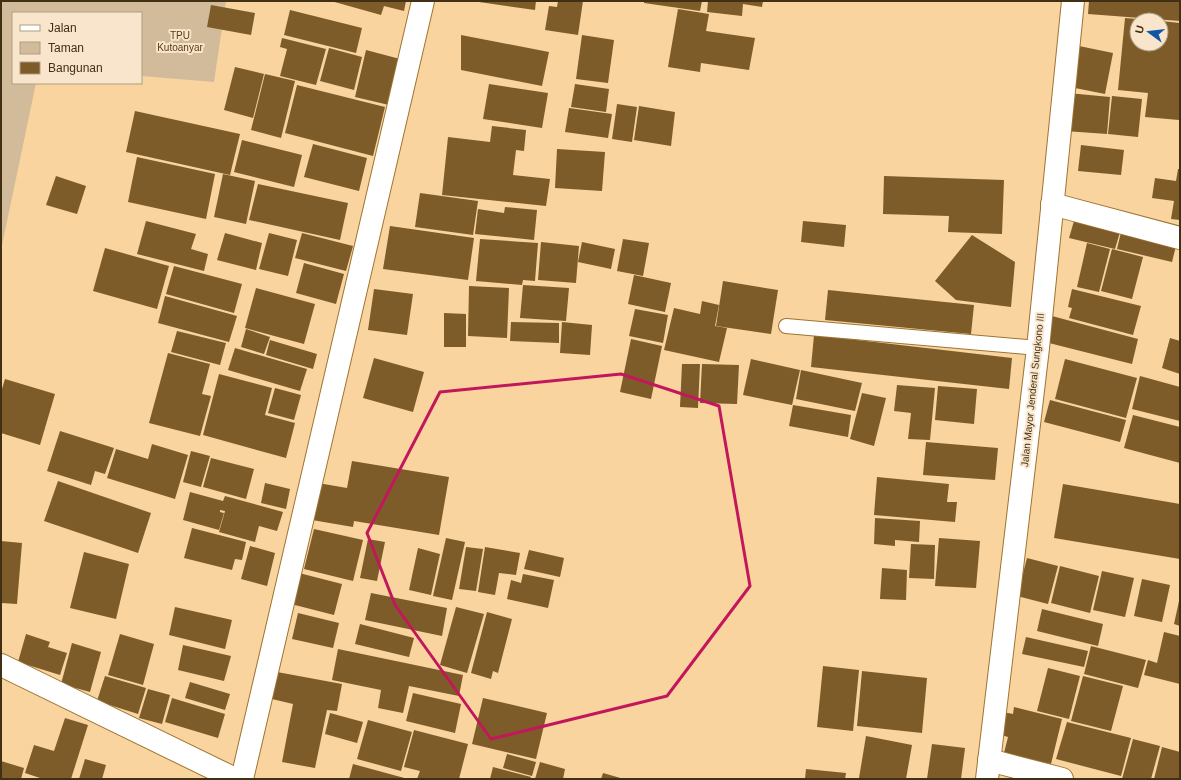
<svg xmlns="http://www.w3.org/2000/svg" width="1181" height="780" font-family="Helvetica,sans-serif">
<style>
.green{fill:#d2bb9a}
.building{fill:#7d5c29}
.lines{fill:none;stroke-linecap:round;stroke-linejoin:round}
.lane-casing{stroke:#9f7431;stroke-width:16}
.street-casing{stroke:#9f7431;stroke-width:24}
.lane{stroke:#fff;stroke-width:14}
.street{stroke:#fff;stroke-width:22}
.marked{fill:none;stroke:#c2185b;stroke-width:3;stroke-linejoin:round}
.labels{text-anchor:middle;stroke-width:4;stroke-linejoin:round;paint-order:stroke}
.park-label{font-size:10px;fill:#553c13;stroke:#f8e5cb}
.street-label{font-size:10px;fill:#423014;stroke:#f8e5cb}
</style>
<rect width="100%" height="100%" fill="#f9d49f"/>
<!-- green -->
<path class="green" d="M1,1H226L214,82L141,76V13H13V83H36L1,250Z"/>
<!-- building -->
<g class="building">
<path d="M331,1H406L404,11L384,6L381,15Z"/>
<path d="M479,1H536L535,10L479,2Z"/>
<path d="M558,1H583L578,35L545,30L549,6L557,7Z"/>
<path d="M644,1H702L700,11L644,3Z"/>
<path d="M708,1H763L762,7L743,4L742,16L707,12Z"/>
<path d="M1089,1H1180V21L1088,14Z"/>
<path d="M211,5L255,13L251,35L207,27Z"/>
<path d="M678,9L709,14L706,31L755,38L749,70L701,63L700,72L668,67Z"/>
<path d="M290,10L362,28L356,53L284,35Z"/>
<path d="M1125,18L1137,19V44H1161V21L1180,23L1179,120L1145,117L1148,93L1118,90Z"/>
<path d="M461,35L549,52L542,86L461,70Z"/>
<path d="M582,35L614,40L608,83L576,79Z"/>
<path d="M282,38L326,49L316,85L280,76L287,49L280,47Z"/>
<path d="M1079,46L1113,53L1105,94L1070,87Z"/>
<path d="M329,48L362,57L354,90L320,81Z"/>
<path d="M366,50L400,59L389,105L355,97Z"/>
<path d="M235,67L264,74L253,118L224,110Z"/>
<path d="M265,74L295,81L281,138L251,130Z"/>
<path d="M489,84L548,93L542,128L483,119Z"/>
<path d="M575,84L609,89L606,112L571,107Z"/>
<path d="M297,85L385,107L373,156L285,133Z"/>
<path d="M1068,93L1110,97L1107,134L1065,131Z"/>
<path d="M1112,96L1142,99L1138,137L1108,134Z"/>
<path d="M617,104L637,107L632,142L612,139Z"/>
<path d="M639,106L675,112L671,146L634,140Z"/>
<path d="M569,108L612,114L608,138L565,132Z"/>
<path d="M135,111L240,134L230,175L126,152Z"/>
<path d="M492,126L526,130L524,151L516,150L513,175L550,179L546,206L442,195L448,137L490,142Z"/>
<path d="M242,140L302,155L294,187L234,172Z"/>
<path d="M313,144L367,158L359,191L304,177Z"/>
<path d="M1081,145L1124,150L1121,175L1078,171Z"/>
<path d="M557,149L605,152L602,191L555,188Z"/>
<path d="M137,157L215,174L206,219L128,202Z"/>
<path d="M1178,169H1180V220L1171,219L1174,201L1152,198L1155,178L1176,181Z"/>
<path d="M223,174L255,181L246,224L214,217Z"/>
<path d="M56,176L86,186L77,214L46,205Z"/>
<path d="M884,176L1004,180L1002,234L948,232L949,216L883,214Z"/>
<path d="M258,184L348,203L340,240L249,220Z"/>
<path d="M420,193L478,201L473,235L415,227Z"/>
<path d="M505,207L537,210L534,240L475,234L478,209L504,213Z"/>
<path d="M146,221L196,234L191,249L208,254L204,271L137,254Z"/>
<path d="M803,221L846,225L844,247L801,242Z"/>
<path d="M1074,221L1120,232L1115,249L1069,238Z"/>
<path d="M1123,224L1178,238L1172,262L1117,249Z"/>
<path d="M390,226L474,238L468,280L383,269Z"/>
<path d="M225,233L262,243L256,270L217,260Z"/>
<path d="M269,233L297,240L288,276L259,269Z"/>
<path d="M302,233L353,246L346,271L295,258Z"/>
<path d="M972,235L1015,262L1011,307L956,300L935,281Z"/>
<path d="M480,239L538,243L535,281L523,280L522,285L476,281Z"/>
<path d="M623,239L649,243L643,276L617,271Z"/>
<path d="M541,242L579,246L576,283L538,280Z"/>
<path d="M582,242L615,249L611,269L578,262Z"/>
<path d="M1087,243L1110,249L1099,292L1077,287Z"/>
<path d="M105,248L169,266L157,309L93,291Z"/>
<path d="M1112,249L1143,257L1132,299L1101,291Z"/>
<path d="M304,263L344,274L336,304L296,293Z"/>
<path d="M174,266L242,284L234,313L166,294Z"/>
<path d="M634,275L671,283L665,312L628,304Z"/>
<path d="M723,281L778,290L771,334L716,326Z"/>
<path d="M523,285L569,288L566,321L520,318Z"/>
<path d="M469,286L509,288L507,338L468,336Z"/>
<path d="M256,288L315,304L304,344L245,328Z"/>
<path d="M374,289L413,294L407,335L368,330Z"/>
<path d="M1072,289L1141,306L1133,335L1069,318L1072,308L1068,307Z"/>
<path d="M828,290L974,305L971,334L825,320Z"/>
<path d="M165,296L237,316L229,342L158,323Z"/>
<path d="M702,301L719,305L715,326L727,328L719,362L664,350L674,308L700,314Z"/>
<path d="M635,309L668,315L663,343L629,336Z"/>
<path d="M444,313L466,314V347H444Z"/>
<path d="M1052,316L1138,339L1132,364L1045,342Z"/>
<path d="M511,322L559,323V343L510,341Z"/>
<path d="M562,322L592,325L590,355L560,353Z"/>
<path d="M246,329L270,337L264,354L241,347Z"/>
<path d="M177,331L226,343L220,365L171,352Z"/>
<path d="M814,335L1012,358L1009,389L811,367Z"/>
<path d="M1170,338L1180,341V374L1162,368Z"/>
<path d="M631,339L662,346L651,399L620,392Z"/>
<path d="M270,340L317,354L313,369L266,355Z"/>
<path d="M235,348L307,369L300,391L228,370Z"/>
<path d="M168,353L210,364L202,394L211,396L200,436L149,423Z"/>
<path d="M374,358L424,372L413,412L363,398Z"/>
<path d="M751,359L800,370L792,405L743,395Z"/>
<path d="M1065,359L1137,378L1126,418L1055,399Z"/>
<path d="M682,364H700L698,408L680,407Z"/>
<path d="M702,364L739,365L737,404L700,403Z"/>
<path d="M801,370L862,383L855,411L796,399Z"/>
<path d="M219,374L272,388L265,415L295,423L286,458L203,435Z"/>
<path d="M1140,376L1180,387V421L1132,409Z"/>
<path d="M5,379L55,394L40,445L1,433V392Z"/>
<path d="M897,385L935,388L930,440L908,439L911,413L894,411Z"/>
<path d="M938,386L977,389L974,424L935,420Z"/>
<path d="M275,388L301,395L294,420L268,413Z"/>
<path d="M862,393L886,398L874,446L850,439Z"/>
<path d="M1050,400L1126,420L1120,442L1044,422Z"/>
<path d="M793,405L851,415L848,437L789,426Z"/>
<path d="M1133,415L1180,427V463L1124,448Z"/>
<path d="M60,431L114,448L105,474L95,471L91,485L47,471Z"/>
<path d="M926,442L998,448L995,480L923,475Z"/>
<path d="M152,444L188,455L175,499L107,478L116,449L148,459Z"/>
<path d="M191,451L210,456L201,487L183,482Z"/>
<path d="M211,458L254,469L246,499L203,487Z"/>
<path d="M352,461L449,477L439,535L354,521L353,527L312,520L318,483L347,488Z"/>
<path d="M877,477L949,484L947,502H957L955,522L874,515Z"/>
<path d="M58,481L151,513L138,553L44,521Z"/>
<path d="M265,483L290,489L286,509L261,503Z"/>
<path d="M1063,484L1180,504V559L1054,538Z"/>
<path d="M190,492L223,501L225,496L283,512L277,531L259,526L255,542L219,532L225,511L220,510V512L224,513L219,530L183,520Z"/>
<path d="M875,518L920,521L919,542L895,540V546L874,544Z"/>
<path d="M192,528L246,542L242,560L235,559L232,570L184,558Z"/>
<path d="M314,529L363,540L353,581L304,569Z"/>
<path d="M446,538L465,542L452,600L433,596Z"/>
<path d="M939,538L980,541L976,588L935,586Z"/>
<path d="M368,539L385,542L377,581L360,578Z"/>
<path d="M1,541L22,543L17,604L1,603Z"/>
<path d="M911,544L935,545L934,579L909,578Z"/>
<path d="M250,546L275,553L267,586L241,579Z"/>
<path d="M466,547L483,549L476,591L459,589Z"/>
<path d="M485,547L520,553L516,575L499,573L495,595L478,592Z"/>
<path d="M418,548L440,554L431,595L409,590Z"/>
<path d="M529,550L564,558L560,577L524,569Z"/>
<path d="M84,552L129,564L116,619L70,608Z"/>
<path d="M1027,558L1058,566L1048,604L1017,596Z"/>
<path d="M1060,566L1099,576L1090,613L1051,603Z"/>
<path d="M882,568L907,570L906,600L880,599Z"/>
<path d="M1102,571L1134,578L1125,617L1093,610Z"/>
<path d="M299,573L342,584L334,615L291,604Z"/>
<path d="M523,574L554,580L548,608L507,599L511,580L521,583Z"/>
<path d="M1142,579L1170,585L1162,622L1134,616Z"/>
<path d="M371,593L447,608L442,636L365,620Z"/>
<path d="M1179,601H1180V626L1174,624Z"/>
<path d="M175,607L232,620L225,649L169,635Z"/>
<path d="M456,607L484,614L467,673L440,665Z"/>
<path d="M1042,609L1103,624L1098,646L1037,631Z"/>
<path d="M487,612L512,619L498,673L493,671L491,679L471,673Z"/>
<path d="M298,613L339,623L333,648L292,639Z"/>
<path d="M360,624L414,638L409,657L355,644Z"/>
<path d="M1164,632L1180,636V684L1144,675L1148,660L1157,663Z"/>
<path d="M26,634L50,642L48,647L67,653L60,675L18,662Z"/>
<path d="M120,634L154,644L143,685L108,675Z"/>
<path d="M1026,637L1088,651L1084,667L1022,654Z"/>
<path d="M72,643L101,652L90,692L61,684Z"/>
<path d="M183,645L231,656L224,681L178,670Z"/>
<path d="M1091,646L1146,660L1138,688L1084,674Z"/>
<path d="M338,649L463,675L459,696L409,686L403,713L378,708L381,690L332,680Z"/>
<path d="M823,666L859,670L853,731L817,727Z"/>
<path d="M1048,668L1080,676L1069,719L1037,711Z"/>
<path d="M862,671L927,678L922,733L857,726Z"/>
<path d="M277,672L342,684L337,711L327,710L315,768L282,762L293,704L272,699Z"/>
<path d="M105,676L146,688L138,714L97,701Z"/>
<path d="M1083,676L1123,686L1111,731L1071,721Z"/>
<path d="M190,682L230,694L225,710L185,698Z"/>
<path d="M148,689L170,695L162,724L139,718Z"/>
<path d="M413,693L461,704L455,733L406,721Z"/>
<path d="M172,698L225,714L218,738L165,722Z"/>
<path d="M483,698L547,713L536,759L472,744Z"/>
<path d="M1014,707L1062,719L1051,764L1004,753L1008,737L998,734L1003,712L1013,714Z"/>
<path d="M330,713L363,722L357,743L325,734Z"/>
<path d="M65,718L88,725L71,779H43L25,773L34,745L54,751Z"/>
<path d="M368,720L412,732L401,771L357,759Z"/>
<path d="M1067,722L1131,738L1121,776L1056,759Z"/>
<path d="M414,730L468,744L459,779H417L420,771L404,767Z"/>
<path d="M866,736L912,745L906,779H867L859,778Z"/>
<path d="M1133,739L1160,746L1151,779H1122Z"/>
<path d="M932,744L965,748L961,779H927Z"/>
<path d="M1162,747L1180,752V779H1154Z"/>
<path d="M507,754L536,762L532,776L503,768Z"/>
<path d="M85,759L106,765L102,779H79Z"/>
<path d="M1,761L24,768L21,779H1Z"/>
<path d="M540,762L565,769L563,779H535Z"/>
<path d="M353,764L408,779H349Z"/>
<path d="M493,767L531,777L530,779H490Z"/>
<path d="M806,769L846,773L845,779H805Z"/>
<path d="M603,773L624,779H601Z"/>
</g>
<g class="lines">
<!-- lane casing -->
<g class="lane-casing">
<path id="lane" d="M786,326L1038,348"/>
</g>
<!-- street casing -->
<g class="street-casing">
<g id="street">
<path d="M1052,204L1180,238"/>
<path d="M1,665L235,779"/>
<path d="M989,760L1062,779"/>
<path d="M242,779L423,1"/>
<path d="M987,779L1038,348L1073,1"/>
</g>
</g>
<!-- lane -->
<use href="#lane" class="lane"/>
<!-- street -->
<use href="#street" class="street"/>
</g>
<!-- marked area -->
<path class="marked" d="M621,374L719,406L750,586L667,696L491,739L395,605L367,533L440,392Z"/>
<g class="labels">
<!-- park labels -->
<g class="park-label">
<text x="180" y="39">TPU<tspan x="180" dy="12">Kutoanyar</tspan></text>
</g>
<!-- street labels -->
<g class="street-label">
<text transform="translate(1032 390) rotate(-84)" y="4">Jalan Mayor Jenderal Sungkono III</text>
</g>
</g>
<!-- border -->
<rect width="1181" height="780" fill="none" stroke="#423014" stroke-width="4"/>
<!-- legend -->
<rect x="12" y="12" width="130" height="72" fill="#f8e5cb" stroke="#af9d82"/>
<rect x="20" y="25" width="20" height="6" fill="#ffffff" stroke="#af9d82"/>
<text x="48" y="32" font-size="12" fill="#423014">Jalan</text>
<rect x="20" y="42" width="20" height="12" fill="#d2bb9a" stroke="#af9d82"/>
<text x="48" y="52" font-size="12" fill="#423014">Taman</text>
<rect x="20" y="62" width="20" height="12" fill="#7d5c29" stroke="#af9d82"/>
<text x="48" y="72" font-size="12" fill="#423014">Bangunan</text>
<!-- north arrow -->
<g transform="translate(1149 32) rotate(285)"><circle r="19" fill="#f8e5cb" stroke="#af9d82"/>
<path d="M0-3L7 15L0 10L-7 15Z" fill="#1257a6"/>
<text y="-6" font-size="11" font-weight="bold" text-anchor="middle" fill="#423014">U</text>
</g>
</svg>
